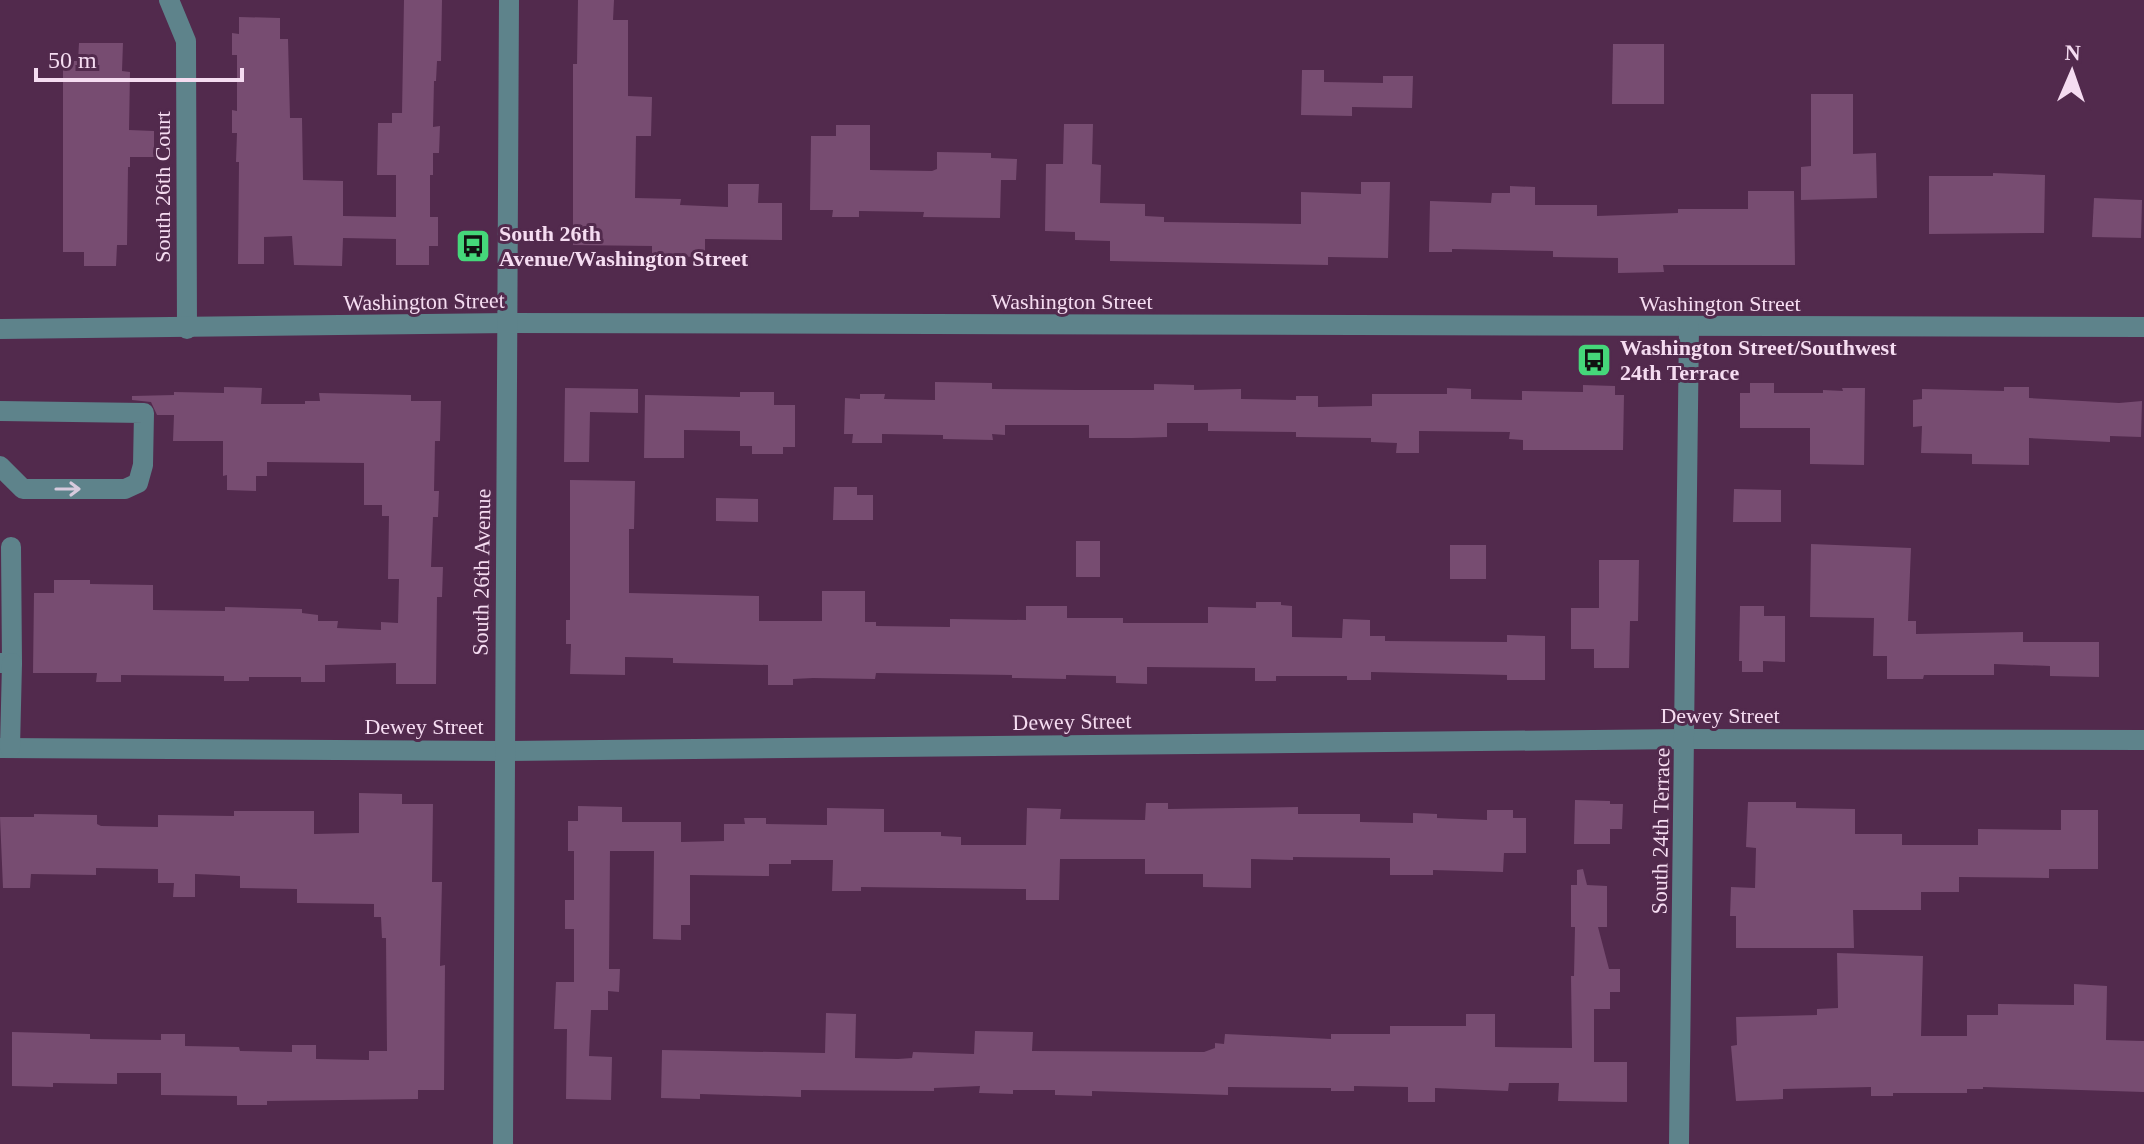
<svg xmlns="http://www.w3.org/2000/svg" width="2144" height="1144" font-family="Georgia,serif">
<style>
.building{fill:#774c71}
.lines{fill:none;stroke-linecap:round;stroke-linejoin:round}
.minor{stroke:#5e838b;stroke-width:20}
.oneway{stroke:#d7cadd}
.labels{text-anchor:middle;stroke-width:6;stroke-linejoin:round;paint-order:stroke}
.street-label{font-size:22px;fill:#f5dcf1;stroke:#522a4d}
.poi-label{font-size:22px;font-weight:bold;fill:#f5dcf1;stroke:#522a4d;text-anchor:start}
</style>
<rect width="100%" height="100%" fill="#522a4d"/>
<!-- building -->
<g class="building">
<path d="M404,0H442L441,61H437L436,81H434L433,127L440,126L439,153H433V175H430V217H438V246H429V265H396V239L343,238L342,266L294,265L292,236L264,237V264H238L239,162H236L237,133H232V110L237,111V55H232V33L239,34V17L280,18V39H288L290,118H302L303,180L343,181V216L396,217V175H377L378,123H392V113H402Z"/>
<path d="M578,0H614L613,20H628V96L652,97L651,136H636L635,198L681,199L680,205L728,207V184H759L758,203H782V240L705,239V257L652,256V246L573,245V64H577Z"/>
<path d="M79,43H123L122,71L130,72L129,130L154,131V157H130V167H128L127,245H117L116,266H84V252H63V61H78Z"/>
<path d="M1613,44H1664V104H1612Z"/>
<path d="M1302,70H1324V82L1383,83V76H1413L1412,108L1352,107V116L1301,115Z"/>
<path d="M1811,94H1853V154L1876,153L1877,198L1801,200V167L1811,166Z"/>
<path d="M1064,124H1093L1092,164L1101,165L1100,203L1145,204V216L1164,217V222L1301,224V192L1361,194V182H1390L1388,258L1328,257V265L1110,261V241L1075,240V232L1045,231L1046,164H1063Z"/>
<path d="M836,125H870V170L932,171L937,169V152L991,153V158L1017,159L1016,180H1001L1000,218L923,217L924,212L859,211V217H832L833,210H810L811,136H836Z"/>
<path d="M1993,173L2045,175L2044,233L1929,234V176H1993Z"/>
<path d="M1510,186L1535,187V205H1597V216L1678,213V209H1748V191H1794L1795,265H1663L1664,272L1618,273V258L1553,257V251L1452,249V252H1429L1430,201L1491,203L1492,193H1510Z"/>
<path d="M2094,198L2142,200L2141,238L2092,237Z"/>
<path d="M935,382L992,383V389L1076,390H1154V384L1194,385V390L1241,389V399L1296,400V396H1318V407L1372,406V394H1447V388L1471,389V399L1522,400V391L1583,392V385L1615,386V395H1624L1623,450H1523V440L1509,439L1510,432L1419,431V453H1396L1397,443L1371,442V438L1296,437V432L1208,431V423H1167V437L1132,438H1089V425H1005V435L992,434L993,440L943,439V435L882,434V443H852L853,434H844L845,398L860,399V394H885L884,399L935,400Z"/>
<path d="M1750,383H1774V393H1823V390L1843,391L1842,388H1865L1864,465L1810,464V428H1740V393H1750Z"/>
<path d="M224,387L262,388L261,404H305V401H320L319,393L411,395V401H441L440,441H435L434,491H439L438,517H433L431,567H443L442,597H437L436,684H396V663L325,665V682H301V677H249V681H224V676L121,675V682H96L97,673H33L34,593H54V580H90V584L153,585V610L225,611V607L302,609V613L318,615V621H338L337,628L381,630V622L398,623L399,579H388L389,516H382V505H364V463L267,462V476H256V491L227,490V475L223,476V441H173L174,415H157L151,402L132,400V396L174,395V392L224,393Z"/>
<path d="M2004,387H2029V398L2119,403L2142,401L2141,437L2110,436V442L2029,438V465L1972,464V454L1921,453L1922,426L1913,427V400L1922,399V389L2004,391Z"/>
<path d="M565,388L638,389V413L590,412L589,462H564Z"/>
<path d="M740,392H774V405H795V447H783V454H752V446H740V431L684,430V458H644L645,395L740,397Z"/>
<path d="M570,480L635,481L634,529H629V593L759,596V621H822V591H865V622H876V626L950,627V619L1026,620V606H1067V618H1123V623H1208V607L1256,608V602H1281V605L1292,606V637L1342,638L1343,619L1370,620V636H1385V641L1507,642V635L1545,636V680H1507V675L1371,672V680H1347V676H1276V681H1255V668L1147,667V684L1116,683V676L1066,675V679L1012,678V675L876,673L875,679L813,678L793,679V685H768V665L673,663V658L625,657V675L570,674L571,644H566V620H570Z"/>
<path d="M834,487H857V495H873V520H833Z"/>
<path d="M1734,489L1781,490V522H1733Z"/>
<path d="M716,498L758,499V522L716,521Z"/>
<rect x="1076" y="541" width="24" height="36"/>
<path d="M1811,544L1911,548L1908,621H1916V634L2023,632V642H2099V677L2050,676V666L1994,664V675H1924L1923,679H1887V656H1873L1874,618L1810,617Z"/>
<rect x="1450" y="545" width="36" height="34"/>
<path d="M1599,560H1639L1638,621H1630L1629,668H1594V649H1571V608H1599Z"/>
<path d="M1740,606H1764V616H1785V662L1763,661V672H1742V661H1739Z"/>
<path d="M359,793L402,794V804H433L432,882H442L440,966L445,965L444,1090H418V1099L267,1101V1105H237V1096L161,1095V1073H117V1084L53,1083V1087L12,1086V1032L90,1034V1039L161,1040V1034H185V1046L239,1047L240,1051L292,1052V1045H316V1059L369,1060V1051H387L386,938H382L381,917H374V904L297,903V889L240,888V876L195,874V897H173L174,883H158V869L96,868V875L31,874L30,888H3L0,817H34V814L97,815V824L101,826L158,827V815L234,816V811H314V834L359,833Z"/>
<path d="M1575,800L1610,801V804H1623L1622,829H1610V844H1574Z"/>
<path d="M1748,802H1796V808L1855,809V834H1902V845H1978V829L2061,830V810H2098V869H2049V878L1959,877V892H1921V910H1853L1854,948H1736V916H1730L1731,887L1755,888L1756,848L1746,847Z"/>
<path d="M1146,803H1168V809L1298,807V814H1360V822L1413,823V813L1437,814V818L1487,820V810H1513V818H1526V853H1504L1503,872L1433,870V875H1390V858L1293,857V860L1251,859V888L1203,887V874H1145V859H1060L1059,900H1026V889L861,887V891H832L833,860H791V864H769V876L690,875V925H681V940L653,939L654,851H610L609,969H620L619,992L608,991V1010H591L589,1056L612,1057L611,1100L566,1099L567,1029H554L556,982H574V929H565V900H574V851H568V821H578V806L622,807V822H681V842L724,841V824H745L744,818H766V824L827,825V808L884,809V832H941V836L961,837V845H1026L1027,808L1061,809L1060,819L1145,820Z"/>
<path d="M1583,869L1587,885L1607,886V927H1598L1609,969H1620V992H1610V1009H1594V1062H1627V1102L1558,1101L1559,1083H1509L1508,1091L1435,1088V1102H1408V1087L1354,1086V1091H1331V1088L1228,1087V1095L1092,1091V1096L1055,1095V1090H1013V1094L979,1093L980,1086L934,1088V1091L801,1090V1097L700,1094V1099L661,1098L662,1050L825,1053L826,1013L856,1014L855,1058L898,1059L912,1058L913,1052L974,1054L975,1031L1033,1032L1032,1051L1204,1052L1215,1048V1043L1224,1044L1225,1034L1331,1039V1034H1390V1026H1466V1014H1495V1047L1572,1048L1571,976H1574L1575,927H1571V885H1577V870Z"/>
<path d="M1837,953L1923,956L1921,1036H1967V1015H1998V1004L2074,1005V984L2107,986L2106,1040L2144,1041V1092L1983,1087V1089H1967V1093H1893V1096H1871V1087L1783,1089V1099L1736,1101L1731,1046L1737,1045L1736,1017L1817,1015V1009L1838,1008Z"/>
</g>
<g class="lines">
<!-- minor -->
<g class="minor">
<path d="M169,0L186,41L187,329"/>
<path d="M0,329L509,323L2144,327"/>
<path d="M0,411L144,413L143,465L138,483L125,489H23L0,466"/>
<path d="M0,663H12L11,547"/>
<path d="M0,748L503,751L1686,739L2144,740"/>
<path d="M10,748L12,663"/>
<path d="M503,1144C503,763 509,381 509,0"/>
<path d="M1679,1144L1689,327"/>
</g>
</g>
<!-- one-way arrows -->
<defs><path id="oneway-shaft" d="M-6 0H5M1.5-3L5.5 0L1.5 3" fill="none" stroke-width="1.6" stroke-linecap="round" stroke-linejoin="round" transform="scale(2)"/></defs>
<use class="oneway" href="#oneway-shaft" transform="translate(68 489)"/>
<!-- icons -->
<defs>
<g id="bus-square" transform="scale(1.8)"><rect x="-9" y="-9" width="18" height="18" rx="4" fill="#45d77a" stroke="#522a4d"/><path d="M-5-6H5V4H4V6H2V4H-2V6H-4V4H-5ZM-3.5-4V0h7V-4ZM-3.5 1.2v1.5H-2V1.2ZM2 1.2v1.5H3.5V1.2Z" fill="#111"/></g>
</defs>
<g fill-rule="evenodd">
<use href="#bus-square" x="473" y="246"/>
<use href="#bus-square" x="1594" y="360"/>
</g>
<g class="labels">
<!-- street labels -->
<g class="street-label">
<text transform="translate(162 187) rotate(-90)" y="8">South 26th Court</text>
<text transform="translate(424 301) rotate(-1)" y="8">Washington Street</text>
<text x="1072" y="309">Washington Street</text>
<text x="1720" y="311">Washington Street</text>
<text transform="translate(481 572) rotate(-89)" y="8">South 26th Avenue</text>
<text x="1720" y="723">Dewey Street</text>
<text transform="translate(1072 721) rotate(-1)" y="8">Dewey Street</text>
<text x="424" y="734">Dewey Street</text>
<text transform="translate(1660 831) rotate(-89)" y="8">South 24th Terrace</text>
</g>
<!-- poi labels -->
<g class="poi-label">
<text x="499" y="241">South 26th<tspan x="499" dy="25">Avenue/Washington Street</tspan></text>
<text x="1620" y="355">Washington Street/Southwest<tspan x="1620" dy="25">24th Terrace</tspan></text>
</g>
</g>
<!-- north arrow -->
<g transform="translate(2072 72) rotate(2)" stroke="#522a4d" stroke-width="6" paint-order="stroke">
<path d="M0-6L14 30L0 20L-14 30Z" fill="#f5dcf1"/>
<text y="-12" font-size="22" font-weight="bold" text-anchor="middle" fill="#f5dcf1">N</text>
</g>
<!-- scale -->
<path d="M36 68v12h206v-12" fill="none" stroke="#f5dcf1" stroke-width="4"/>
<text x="48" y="68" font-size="24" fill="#f5dcf1" stroke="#522a4d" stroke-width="6" paint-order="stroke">50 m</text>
</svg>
